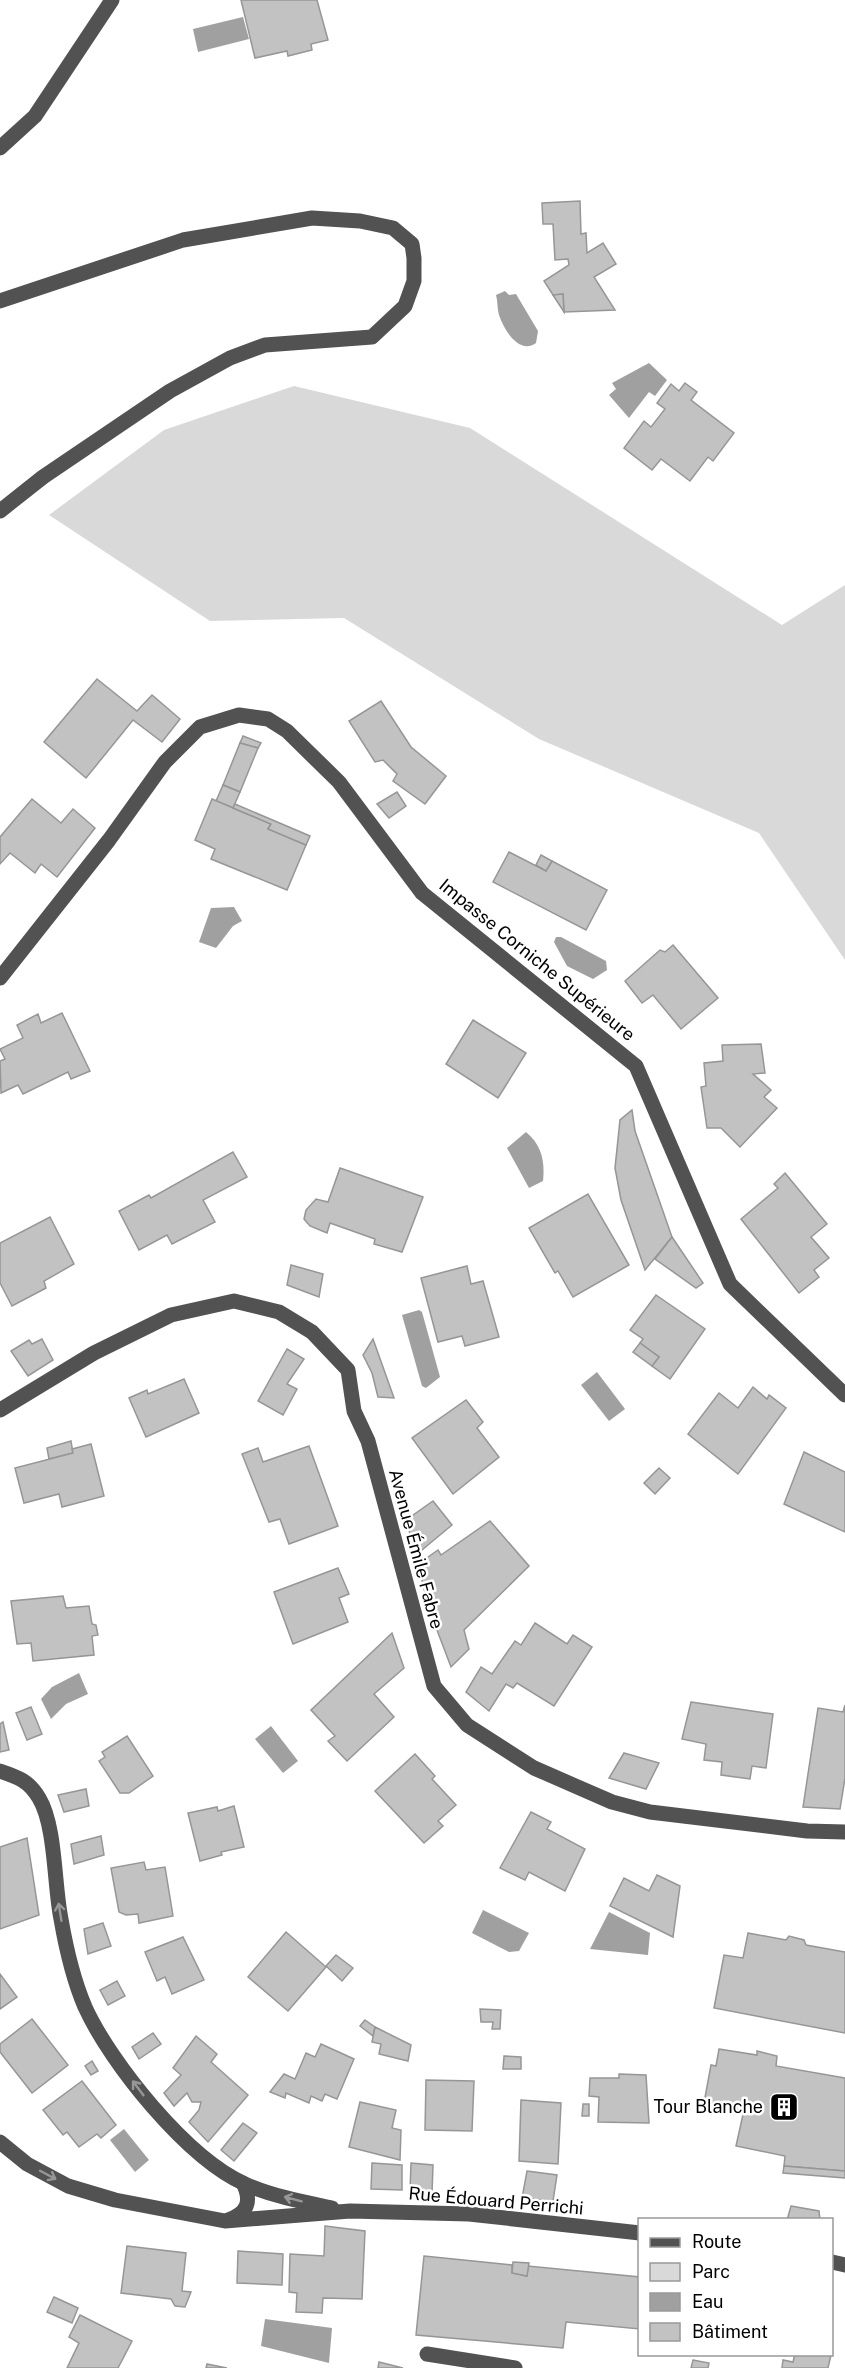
<svg xmlns="http://www.w3.org/2000/svg" width="845" height="2368" font-family="'Public Sans',sans-serif">
<style>
.green{fill:#d9d9d9}
.water{fill:#a0a0a0}
.building{fill:#c2c2c2;stroke:#969696;stroke-width:1.5}
.lines{fill:none;stroke-linecap:round;stroke-linejoin:round}
.minor{stroke:#525252;stroke-width:15}
.oneway{stroke:#979797}
.labels{text-anchor:middle;stroke-width:5;stroke-linejoin:round;paint-order:stroke}
.street-label{font-size:18px;fill:#000;stroke:#fff}
.poi-label{font-size:18px;fill:#000;stroke:#fff;text-anchor:end}
</style>
<rect width="100%" height="100%" fill="#fff"/>
<!-- green -->
<path class="green" d="M294,386L470,428L782,625L845,585V960L759,833L539,739L344,618L210,621L49,515L164,430Z"/>
<!-- water -->
<g class="water">
<path d="M243,17L249,39L198,52L193,29Z"/>
<path d="M505,291L509,295L516,294L538,331L536,343C519,355 504,330 499,315C497,309 498,302 496,295Z"/>
<path d="M649,363L667,380L655,396L649,392L629,418L609,395L616,389L612,383Z"/>
<path d="M234,907L242,921L233,926L216,948L199,942L211,908Z"/>
<path d="M556,937H561L606,961L607,970L593,979L567,966L554,942Z"/>
<path d="M526,1132C542,1145 545,1162 543,1181L529,1188L507,1148Z"/>
<path d="M419,1310L422,1312L440,1377L426,1388L422,1386L402,1315Z"/>
<path d="M597,1372L625,1409L609,1421L581,1385Z"/>
<path d="M79,1673L88,1694L66,1704L51,1719L41,1699L52,1687Z"/>
<path d="M271,1726L298,1761L283,1773L255,1739Z"/>
<path d="M483,1910L529,1933L519,1951L509,1952L472,1933Z"/>
<path d="M609,1912L650,1933L648,1955L590,1949Z"/>
<path d="M124,2129L149,2160L135,2172L110,2140Z"/>
<path d="M265,2319L332,2328L329,2363L261,2346Z"/>
</g>
<!-- building -->
<g class="building">
<path d="M241,0H317L328,40L311,44L312,50L288,56L287,51L255,58Z"/>
<path d="M580,201L581,234L586,233L587,253L603,243L616,264L594,277L615,310L564,312L563,294L553,295L544,281L569,265L568,259L555,260L553,224H543L542,203Z"/>
<path d="M563,294L564,312L553,295Z"/>
<path d="M685,383L697,392L691,400L734,433L713,461L708,457L690,481L661,459L652,470L624,448L644,421L651,427L665,409L657,403L671,384L679,391Z"/>
<path d="M97,679L137,711L152,695L180,719L162,742L133,720L86,778L44,742Z"/>
<path d="M381,701L411,747L446,776L425,804L393,781L397,774L383,760L375,762L349,721Z"/>
<path d="M243,736L261,743L258,748L240,743Z"/>
<path d="M240,743L258,748L240,792L223,785Z"/>
<path d="M223,785L240,792L233,808L216,801Z"/>
<path d="M397,792L406,806L389,818L377,804Z"/>
<path d="M32,799L61,823L73,809L95,828L57,877L41,864L35,873L10,853L0,864V837Z"/>
<path d="M212,799L271,824L268,829L306,845L287,890L211,859L215,849L195,840Z"/>
<path d="M235,804L310,836L306,845L268,829L271,824L233,808Z"/>
<path d="M509,852L546,871L552,861L607,890L586,930L493,882Z"/>
<path d="M541,855L552,861L546,871L536,865Z"/>
<path d="M673,945L718,998L681,1029L653,995L642,1003L625,981L660,950L665,952Z"/>
<path d="M62,1013L90,1071L71,1079L68,1072L23,1094L18,1085L1,1093L0,1061L5,1059L0,1049L23,1038L17,1025L38,1014L41,1023Z"/>
<path d="M473,1020L526,1053L498,1098L446,1064Z"/>
<path d="M761,1044L765,1073L753,1074L771,1090L764,1097L777,1108L740,1147L721,1128H707L701,1087L706,1086L704,1063L723,1061L722,1045Z"/>
<path d="M632,1110L635,1131L672,1237L645,1270L621,1200L615,1168L620,1120Z"/>
<path d="M233,1152L247,1177L203,1200L215,1222L172,1244L167,1235L139,1250L119,1211L149,1195L151,1198Z"/>
<path d="M340,1168L423,1197L402,1252L374,1244L375,1239L330,1223L327,1233L310,1226L304,1219L306,1210L316,1199L328,1202Z"/>
<path d="M785,1173L827,1224L811,1237L829,1258L814,1270L819,1277L799,1293L741,1219L778,1188L774,1184Z"/>
<path d="M588,1194L629,1265L573,1297L558,1271L555,1273L529,1228Z"/>
<path d="M50,1217L74,1264L44,1281L46,1288L12,1306L0,1283V1243Z"/>
<path d="M672,1237L703,1283L696,1288L655,1259Z"/>
<path d="M291,1265L323,1274L319,1297L287,1285Z"/>
<path d="M467,1266L471,1284L483,1281L499,1337L465,1346L462,1336L438,1342L421,1278Z"/>
<path d="M656,1295L705,1329L670,1379L652,1366L659,1357L640,1343L643,1339L630,1330Z"/>
<path d="M42,1339L53,1360L28,1376L11,1351L29,1340L32,1344Z"/>
<path d="M373,1339L394,1398L378,1397L372,1373L363,1355Z"/>
<path d="M640,1343L659,1357L652,1366L633,1352Z"/>
<path d="M287,1349L304,1359L287,1384L297,1389L283,1415L258,1401Z"/>
<path d="M184,1379L199,1413L146,1437L129,1398L147,1390L148,1394Z"/>
<path d="M753,1387L767,1399L769,1395L786,1408L738,1474L688,1434L719,1393L738,1408Z"/>
<path d="M466,1400L483,1422L477,1428L499,1457L453,1494L412,1438Z"/>
<path d="M71,1441L73,1453L49,1459L47,1448Z"/>
<path d="M91,1444L104,1496L62,1507L59,1494L24,1503L15,1468L73,1453L72,1449Z"/>
<path d="M309,1446L338,1526L289,1544L280,1519L269,1522L242,1454L258,1448L263,1462Z"/>
<path d="M804,1452L845,1472V1532L784,1504Z"/>
<path d="M659,1468L670,1478L655,1494L644,1483Z"/>
<path d="M433,1501L452,1525L416,1555L406,1520Z"/>
<path d="M490,1521L529,1566L464,1630L469,1649L451,1667L429,1609L418,1564L438,1550L441,1555Z"/>
<path d="M338,1568L349,1594L339,1598L348,1622L293,1644L274,1592Z"/>
<path d="M63,1596L66,1608L89,1606L92,1624L96,1625L98,1635L92,1636L94,1655L33,1661L31,1643L17,1644L11,1601Z"/>
<path d="M535,1623L567,1644L573,1635L592,1647L554,1706L517,1683L513,1688L506,1684L489,1711L466,1692L481,1667L492,1674L515,1641L521,1645Z"/>
<path d="M392,1633L404,1668L374,1694L394,1717L347,1761L328,1741L335,1736L311,1710Z"/>
<path d="M691,1702L773,1714L766,1768L752,1766L750,1779L721,1775L722,1762L704,1760L706,1744L682,1739Z"/>
<path d="M845,1705V1778L840,1809L803,1807L818,1708L843,1712Z"/>
<path d="M31,1707L42,1734L27,1740L16,1713Z"/>
<path d="M3,1722L9,1750L0,1752V1724Z"/>
<path d="M127,1736L153,1776L129,1793H120L99,1761L105,1757L102,1752Z"/>
<path d="M624,1753L659,1763L646,1789L609,1778Z"/>
<path d="M415,1754L435,1776L432,1779L456,1805L438,1821L443,1826L424,1843L375,1791Z"/>
<path d="M86,1789L89,1806L64,1812L58,1795Z"/>
<path d="M234,1806L244,1847L221,1852L222,1855L200,1861L188,1813L217,1807L218,1811Z"/>
<path d="M531,1812L551,1822L547,1829L585,1849L565,1891L529,1872L525,1880L500,1868Z"/>
<path d="M101,1836L104,1855L74,1864L71,1844Z"/>
<path d="M27,1838L39,1915L0,1929V1847Z"/>
<path d="M144,1862L146,1870L165,1867L173,1916L139,1923L138,1914L126,1915L119,1912L111,1868Z"/>
<path d="M657,1875L680,1886L673,1937L610,1906L624,1878L649,1891Z"/>
<path d="M103,1923L111,1946L88,1954L84,1929Z"/>
<path d="M286,1932L326,1967L288,2011L248,1977Z"/>
<path d="M748,1933L786,1940L789,1936L804,1940L806,1945L845,1952V2033L714,2008L724,1955L743,1958Z"/>
<path d="M183,1937L204,1980L172,1994L165,1977L157,1981L145,1952Z"/>
<path d="M336,1955L353,1968L342,1981L326,1966Z"/>
<path d="M0,1974L17,1997L0,2009Z"/>
<path d="M117,1981L125,1996L108,2005L100,1990Z"/>
<path d="M480,2009L501,2010L500,2029H492L493,2022H481Z"/>
<path d="M32,2019L68,2065L32,2093L0,2052V2044Z"/>
<path d="M365,2020L375,2027L373,2036L360,2026Z"/>
<path d="M375,2027L411,2045L408,2061L379,2054L381,2044L372,2042Z"/>
<path d="M153,2033L161,2044L139,2059L132,2047Z"/>
<path d="M196,2036L217,2054L211,2062L248,2095L208,2142L189,2122L199,2110L201,2102H192L187,2093L174,2106L164,2093L181,2075L173,2068Z"/>
<path d="M321,2044L354,2059L337,2099L325,2094L322,2101L311,2096L309,2103L286,2093L285,2098L270,2092L284,2074L295,2079L306,2053L315,2057Z"/>
<path d="M719,2049L757,2055V2051L777,2056L776,2066L845,2078V2171L784,2166L785,2156L736,2146L744,2110L704,2103L711,2065L716,2066Z"/>
<path d="M504,2056L521,2057V2069H503Z"/>
<path d="M92,2061L98,2071L91,2075L85,2066Z"/>
<path d="M619,2074L646,2075L649,2123L598,2122L599,2097L589,2096L590,2078H619Z"/>
<path d="M426,2080L474,2081L472,2131L425,2130Z"/>
<path d="M82,2081L116,2125L101,2138L97,2134L79,2147L67,2132L63,2135L43,2110Z"/>
<path d="M521,2100L561,2103L558,2164L519,2161Z"/>
<path d="M360,2102L396,2110L392,2128L401,2130L400,2160L349,2147Z"/>
<path d="M583,2104H589V2116H582Z"/>
<path d="M243,2123L257,2133L234,2161L221,2150Z"/>
<path d="M372,2163L402,2165V2190L371,2189Z"/>
<path d="M411,2163L433,2165L432,2193L410,2191Z"/>
<path d="M784,2166L845,2171V2178L783,2173Z"/>
<path d="M527,2171L557,2175L553,2201L522,2198Z"/>
<path d="M791,2206L819,2211L820,2220H787Z"/>
<path d="M325,2226L365,2231L362,2299L323,2298L322,2313L296,2312L297,2293L289,2292L290,2254L324,2256Z"/>
<path d="M127,2246L186,2253L182,2291L191,2292L185,2307L175,2306L171,2299L121,2293Z"/>
<path d="M238,2251L283,2254L282,2285L237,2283Z"/>
<path d="M424,2256L512,2265V2273L527,2276L528,2266L640,2277V2329L566,2322L563,2348L416,2335Z"/>
<path d="M513,2262L529,2263L527,2276L512,2273Z"/>
<path d="M54,2297L78,2308L72,2323L47,2312Z"/>
<path d="M80,2315L132,2341L118,2368H67L79,2343L69,2337Z"/>
<path d="M795,2354H829L831,2355L828,2368H782L783,2360L793,2362Z"/>
<path d="M693,2360L709,2363L708,2368H691Z"/>
<path d="M379,2362L403,2368H378Z"/>
<path d="M207,2364L227,2368H206Z"/>
</g>
<g class="lines">
<!-- minor -->
<g class="minor">
<path d="M0,148L35,116L112,0"/>
<path d="M0,301L183,240L312,218L360,221L393,228L412,244L414,258V281L405,306L372,337L265,345L230,358L170,391L43,477L0,511"/>
<path d="M0,978L109,840L165,762L200,727L239,715L268,719L287,731L339,782L422,893L636,1066L730,1284L845,1395"/>
<path d="M0,1410L94,1353L171,1315L234,1301L279,1312L312,1332L348,1370L354,1411L368,1441L434,1686L467,1725L534,1768L612,1802L650,1812L807,1831L845,1832"/>
<path d="M0,1771C18,1777 29,1781 39,1798C56,1826 54,1886 61,1919C66,1948 73,1979 85,2007C111,2064 187,2158 245,2184C272,2196 303,2202 332,2208"/>
<path d="M0,2142L27,2164L68,2186L115,2200L225,2221L350,2211L469,2214L640,2233"/>
<path d="M228,2220C248,2213 252,2201 243,2183"/>
<path d="M832,2262L845,2265"/>
<path d="M427,2354L515,2368"/>
</g>
</g>
<!-- one-way arrows -->
<defs><path id="oneway-shaft" d="M-6 0H5M1.5-3L5.5 0L1.5 3" fill="none" stroke-width="1.6" stroke-linecap="round" stroke-linejoin="round" transform="scale(1.5)"/></defs>
<g class="oneway">
<use href="#oneway-shaft" transform="translate(60 1912) rotate(-99)"/>
<use href="#oneway-shaft" transform="translate(138 2088) rotate(-127)"/>
<use href="#oneway-shaft" transform="translate(48 2175) rotate(28)"/>
<use href="#oneway-shaft" transform="translate(293 2199) rotate(-165)"/>
</g>
<!-- icons -->
<defs>
<g id="building-square" transform="scale(1.5)"><rect x="-9" y="-9" width="18" height="18" rx="4" fill="#000" stroke="#fff"/><path d="M-4-6H4V6H1V3H-1V6H-4ZM-2.5-4.3h1.7v1.8h-1.7ZM.8-4.3h1.7v1.8H.8ZM-2.5-1h1.7V.8h-1.7ZM.8-1h1.7V.8H.8Z" fill="#fff"/></g>
</defs>
<g fill-rule="evenodd">
<use href="#building-square" x="784" y="2107"/>
</g>
<g class="labels">
<!-- street labels -->
<g class="street-label">
<text transform="translate(537 960) rotate(39)" y="6">Impasse Corniche Supérieure</text>
<text transform="translate(416 1549) rotate(75)" y="6">Avenue Émile Fabre</text>
<text transform="translate(496 2201) rotate(5)" y="6">Rue Édouard Perrichi</text>
</g>
<!-- poi labels -->
<g class="poi-label">
<text x="763" y="2113">Tour Blanche</text>
</g>
</g>
<!-- legend -->
<rect x="638" y="2218" width="195" height="138" fill="#ffffff" stroke="#999999" stroke-width="1.5"/>
<rect x="650" y="2238" width="30" height="9" fill="#525252" stroke="#999999" stroke-width="1.5"/>
<text x="692" y="2248" font-size="18" fill="#000000">Route</text>
<rect x="650" y="2263" width="30" height="18" fill="#d9d9d9" stroke="#999999" stroke-width="1.5"/>
<text x="692" y="2278" font-size="18" fill="#000000">Parc</text>
<rect x="650" y="2293" width="30" height="18" fill="#a0a0a0" stroke="#999999" stroke-width="1.5"/>
<text x="692" y="2308" font-size="18" fill="#000000">Eau</text>
<rect x="650" y="2323" width="30" height="18" fill="#c2c2c2" stroke="#999999" stroke-width="1.5"/>
<text x="692" y="2338" font-size="18" fill="#000000">Bâtiment</text>
</svg>
